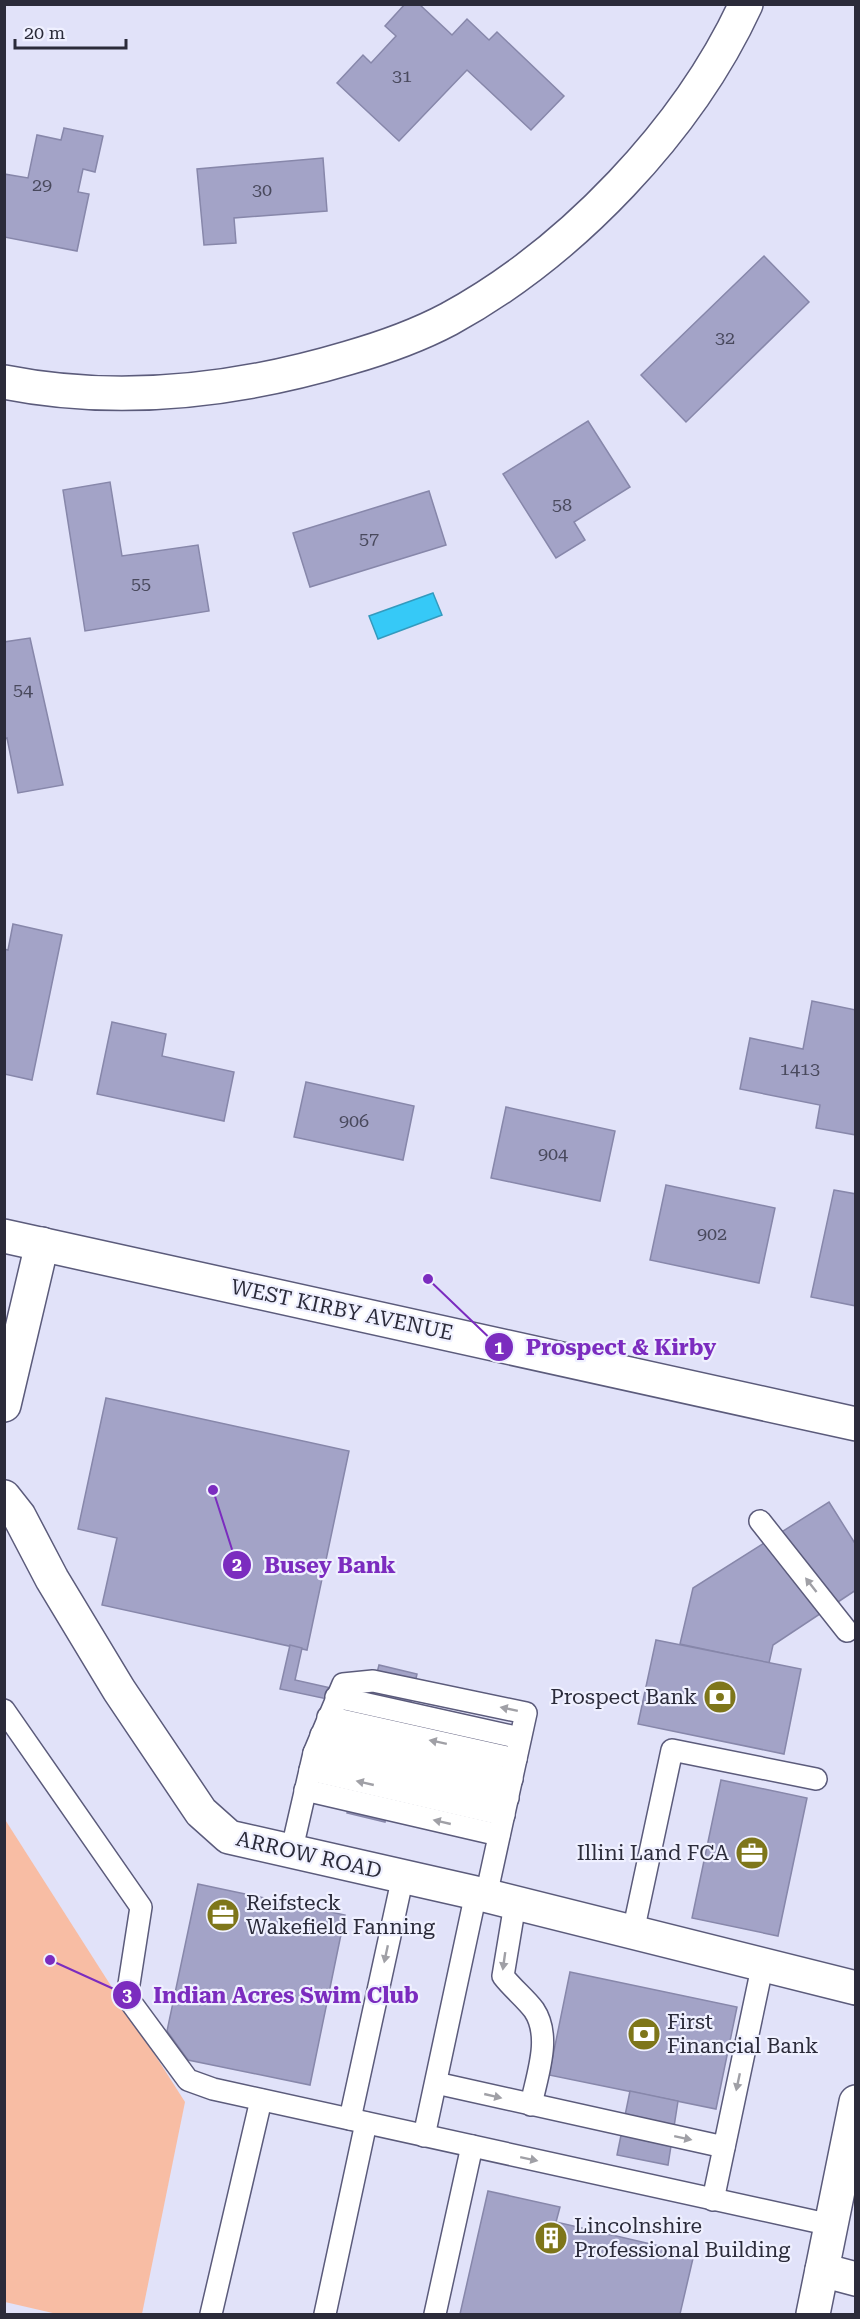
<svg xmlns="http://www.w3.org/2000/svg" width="860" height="2319" font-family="'Roboto Serif',serif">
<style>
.green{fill:#f8bda4}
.water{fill:#36c9f7;stroke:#339abe;stroke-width:1.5}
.building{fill:#a3a3c7;stroke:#8787aa;stroke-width:1.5}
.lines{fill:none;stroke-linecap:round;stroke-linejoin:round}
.service-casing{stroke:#5b5b7b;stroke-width:24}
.minor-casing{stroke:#5b5b7b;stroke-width:36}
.secondary-casing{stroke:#5b5b7b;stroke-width:36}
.service{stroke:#fff;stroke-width:21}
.minor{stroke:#fff;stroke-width:33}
.secondary{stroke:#fff;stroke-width:33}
.oneway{fill:#a0a0a6}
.labels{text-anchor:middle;stroke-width:4.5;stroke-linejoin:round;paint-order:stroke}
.number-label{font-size:18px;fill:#49495d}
.street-label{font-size:21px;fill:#2b2b3a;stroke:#eff0ff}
.poi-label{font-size:21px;fill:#2b2b3a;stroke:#eff0ff;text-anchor:start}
.leader{fill:none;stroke:#7b2cbf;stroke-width:2}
.callout-dot{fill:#7b2cbf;stroke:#eff0ff;stroke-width:2}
.mark-label{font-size:18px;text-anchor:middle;font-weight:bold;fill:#fff}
.callout-label{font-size:22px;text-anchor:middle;font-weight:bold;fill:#7b2cbf;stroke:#eff0ff;stroke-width:4.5;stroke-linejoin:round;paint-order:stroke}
</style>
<rect width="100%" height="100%" fill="#e1e2f9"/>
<!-- green -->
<path class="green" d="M4,1818L185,2102L142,2314H57L5,2302Z"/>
<!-- water -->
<path class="water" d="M433,593L442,615L378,639L369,616Z"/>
<!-- building -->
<g class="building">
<path d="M405,4H419L452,35L467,19L489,40L497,32L564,96L531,130L467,70L399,141L337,83L363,55L371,63L396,36L385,26Z"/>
<path d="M64,128L103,136L95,172L83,169L78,192L89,194L77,251L4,237V174L28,178L37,135L61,140Z"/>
<path d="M323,158L327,211L234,218L236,243L204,245L197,169Z"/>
<path d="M764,256L809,302L686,422L641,375Z"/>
<path d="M588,421L630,487L574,522L585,540L556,558L503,474Z"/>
<path d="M110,482L122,556L198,545L209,611L85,631L63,490Z"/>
<path d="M429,491L446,545L310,587L293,533Z"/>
<path d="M30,638L63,785L18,793L7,738L4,739V642Z"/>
<path d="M13,924L62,935L32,1080L4,1074V949L8,950Z"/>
<path d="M812,1001L856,1010V1135L816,1128L820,1105L740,1089L750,1038L803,1049Z"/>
<path d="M112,1022L166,1034L162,1056L234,1072L224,1121L97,1094Z"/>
<path d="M306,1082L414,1106L403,1160L294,1137Z"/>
<path d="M506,1107L615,1131L600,1201L491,1178Z"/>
<path d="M666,1185L775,1208L759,1283L650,1260Z"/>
<path d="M834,1190L856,1194V1306L811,1297Z"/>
<path d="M106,1398L349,1451L307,1650L102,1605L117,1538L78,1529Z"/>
<path d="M829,1502L856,1545V1590L773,1645L769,1663L680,1644L693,1588Z"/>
<path d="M656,1640L801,1669L784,1754L638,1724Z"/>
<path d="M290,1645L302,1648L295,1680L371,1697L379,1665L417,1674L385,1822L347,1813L370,1708L280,1689Z"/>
<path d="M721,1780L807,1798L778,1936L692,1918Z"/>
<path d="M198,1884L345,1915L310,2085L188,2060L167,2031Z"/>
<path d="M570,1972L737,2007L716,2109L549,2075Z"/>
<path d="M630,2091L678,2101L668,2165L617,2155Z"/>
<path d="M488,2191L560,2207L556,2222L694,2254L680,2314H460Z"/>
</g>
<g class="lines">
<!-- service casing -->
<g class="service-casing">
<g id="service">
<path d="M760,1521L847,1631"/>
<path d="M336,1697L520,1738"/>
<path d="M4,1710L141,1907L127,1997L188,2080L213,2089L831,2225"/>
<path d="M328,1717L516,1759"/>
<path d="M321,1735L512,1779"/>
<path d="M314,1753L508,1798"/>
<path d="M310,1770L504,1815"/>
<path d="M305,1790L499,1835"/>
<path d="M291,1853L314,1753L343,1684L373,1681L526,1713L486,1896"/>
<path d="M515,1904L503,1976C512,1988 525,1998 534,2010C552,2037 537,2075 531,2105"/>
<path d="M633,1932L672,1750L816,1779"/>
<path d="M436,2083L724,2147"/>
<path d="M350,2119L403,1876"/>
<path d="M424,2136L476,1893"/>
<path d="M713,2200L763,1963"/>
<path d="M211,2314L261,2100"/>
<path d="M325,2314L366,2123"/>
<path d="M435,2314L472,2146"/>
</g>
</g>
<!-- minor casing -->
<g class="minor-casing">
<g id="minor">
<path d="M4,382C120,405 237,391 348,358C383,348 417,336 449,319C570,253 688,130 746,4"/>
<path d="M4,1405L42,1244"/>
<path d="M4,1497L19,1516L52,1579L119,1690L201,1812L229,1837L476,1893L856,1988"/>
<path d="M822,2270L856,2279"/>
</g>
</g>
<!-- secondary casing -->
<g class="secondary-casing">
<g id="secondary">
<path d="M4,1236L856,1424"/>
<path d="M813,2314L856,2102"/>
</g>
</g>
<!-- service -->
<use href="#service" class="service"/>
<!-- minor -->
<use href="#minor" class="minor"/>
<!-- secondary -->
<use href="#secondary" class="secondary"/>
</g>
<!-- one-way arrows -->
<defs><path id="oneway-solid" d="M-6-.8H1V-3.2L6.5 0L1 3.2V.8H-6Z" transform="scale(1.5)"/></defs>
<g class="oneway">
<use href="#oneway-solid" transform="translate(811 1585) rotate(-128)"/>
<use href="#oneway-solid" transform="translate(509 1709) rotate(-168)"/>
<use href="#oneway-solid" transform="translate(438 1742) rotate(-168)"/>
<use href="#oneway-solid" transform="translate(365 1783) rotate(-167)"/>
<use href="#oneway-solid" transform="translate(442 1822) rotate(-167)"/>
<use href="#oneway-solid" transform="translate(386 1954) rotate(102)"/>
<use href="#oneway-solid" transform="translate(504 1961) rotate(98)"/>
<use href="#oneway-solid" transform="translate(738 2082) rotate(102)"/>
<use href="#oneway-solid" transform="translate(493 2096) rotate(13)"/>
<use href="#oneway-solid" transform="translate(683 2138) rotate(12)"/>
<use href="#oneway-solid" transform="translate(529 2159) rotate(12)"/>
</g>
<!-- icons -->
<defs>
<g id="bank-disc" transform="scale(1.725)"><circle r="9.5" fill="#7e761a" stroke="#eff0ff"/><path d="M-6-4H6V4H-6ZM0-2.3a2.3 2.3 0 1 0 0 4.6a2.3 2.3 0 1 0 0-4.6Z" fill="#fff"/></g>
<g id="office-disc" transform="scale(1.725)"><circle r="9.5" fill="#7e761a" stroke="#eff0ff"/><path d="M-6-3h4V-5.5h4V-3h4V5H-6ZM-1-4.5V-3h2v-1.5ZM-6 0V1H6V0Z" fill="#fff"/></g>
<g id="building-disc" transform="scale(1.725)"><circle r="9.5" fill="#7e761a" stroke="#eff0ff"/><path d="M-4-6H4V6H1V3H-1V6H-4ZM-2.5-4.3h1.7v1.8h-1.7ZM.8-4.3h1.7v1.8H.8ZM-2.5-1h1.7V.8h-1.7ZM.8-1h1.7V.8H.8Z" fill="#fff"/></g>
</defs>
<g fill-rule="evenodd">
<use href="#bank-disc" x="720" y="1697"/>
<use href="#office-disc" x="752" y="1853"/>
<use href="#office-disc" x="223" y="1915"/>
<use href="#bank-disc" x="644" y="2034"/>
<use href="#building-disc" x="551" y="2238"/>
</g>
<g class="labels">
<!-- number labels -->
<g class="number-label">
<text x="402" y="82">31</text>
<text x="42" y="191">29</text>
<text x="262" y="196">30</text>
<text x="725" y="344">32</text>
<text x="562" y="511">58</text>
<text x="369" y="545">57</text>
<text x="141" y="590">55</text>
<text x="23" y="696">54</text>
<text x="800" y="1075">1413</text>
<text x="354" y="1127">906</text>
<text x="553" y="1160">904</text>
<text x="712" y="1240">902</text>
</g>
<!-- street labels -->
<g class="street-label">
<text transform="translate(342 1310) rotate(12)" y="7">WEST KIRBY AVENUE</text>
<text transform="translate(309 1855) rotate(13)" y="7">ARROW ROAD</text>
</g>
<!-- poi labels -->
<g class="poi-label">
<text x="697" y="1704" text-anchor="end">Prospect Bank</text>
<text x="729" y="1860" text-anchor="end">Illini Land FCA</text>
<text x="246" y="1910">Reifsteck<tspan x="246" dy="24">Wakefield Fanning</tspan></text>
<text x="667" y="2029">First<tspan x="667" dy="24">Financial Bank</tspan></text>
<text x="574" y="2233">Lincolnshire<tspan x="574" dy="24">Professional Building</tspan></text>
</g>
</g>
<!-- callouts -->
<path class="leader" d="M428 1279L499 1347M213 1490L237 1565M50 1960L127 1995"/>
<g class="callout-dot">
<circle cx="428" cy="1279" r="6"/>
<circle cx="213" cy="1490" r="6"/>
<circle cx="50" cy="1960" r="6"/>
<circle cx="499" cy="1347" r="15"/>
<circle cx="237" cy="1565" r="15"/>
<circle cx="127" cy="1995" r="15"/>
</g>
<g class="mark-label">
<text x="499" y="1354">1</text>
<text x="237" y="1571">2</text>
<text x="127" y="2001">3</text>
</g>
<g class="callout-label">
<text x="621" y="1355">Prospect &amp; Kirby</text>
<text x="330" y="1573">Busey Bank</text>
<text x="286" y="2003">Indian Acres Swim Club</text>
</g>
<!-- border -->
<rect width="860" height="2319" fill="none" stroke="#2b2b3a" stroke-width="12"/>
<!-- scale -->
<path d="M15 39v9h111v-9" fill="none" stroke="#2b2b3a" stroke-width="3"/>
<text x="24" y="39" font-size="18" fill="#2b2b3a" stroke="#eff0ff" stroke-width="4.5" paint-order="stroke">20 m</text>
</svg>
